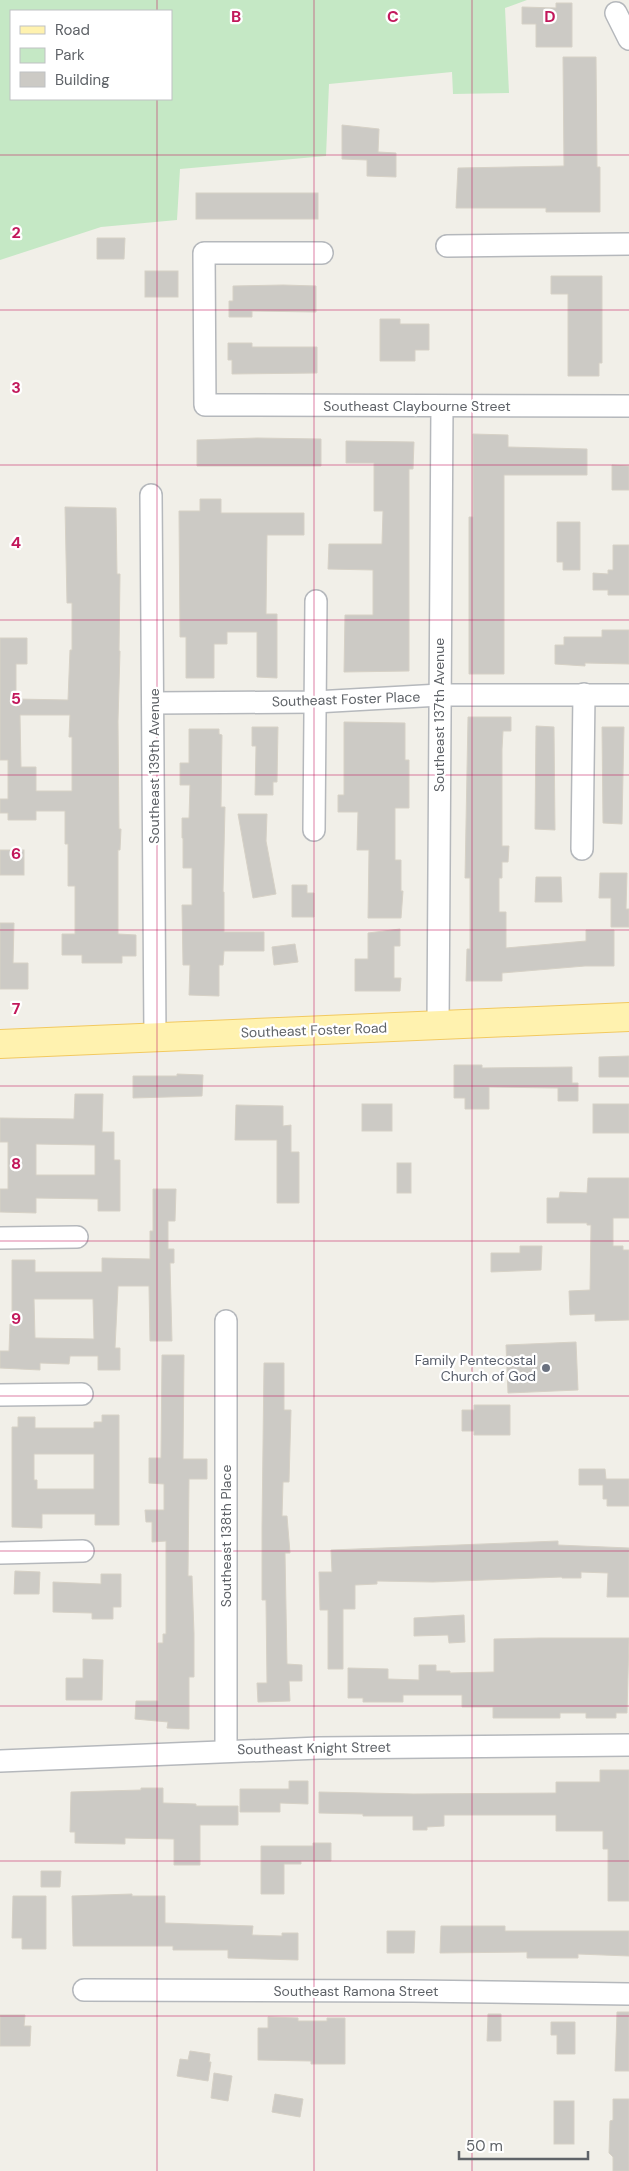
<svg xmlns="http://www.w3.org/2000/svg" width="629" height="2171" font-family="'DM Sans',sans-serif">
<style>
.green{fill:#c5e8c5;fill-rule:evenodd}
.building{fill:#cccac5;stroke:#d6d1c6;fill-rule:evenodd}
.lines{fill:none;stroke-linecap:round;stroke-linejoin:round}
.street-casing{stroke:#b5b8bc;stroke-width:24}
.primary-casing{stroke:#f2c960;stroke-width:30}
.street{stroke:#fff;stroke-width:21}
.primary{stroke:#fff2af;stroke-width:28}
.grid{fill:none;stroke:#c2185b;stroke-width:1;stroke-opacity:0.55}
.worship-dot{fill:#6b7280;stroke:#fff;stroke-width:2}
.labels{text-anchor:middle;stroke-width:4.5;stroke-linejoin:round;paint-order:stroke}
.street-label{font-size:14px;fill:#5f6368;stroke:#fff}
.worship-label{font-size:14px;fill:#5b616d;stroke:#fff;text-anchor:end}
.grid-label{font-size:16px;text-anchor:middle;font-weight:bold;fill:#c2185b;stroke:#fff;stroke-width:4.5;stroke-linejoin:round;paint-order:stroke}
</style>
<rect width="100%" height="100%" fill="#f1efe8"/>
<!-- green -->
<path class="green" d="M0,0H527L505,8L509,93L453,94L452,72L329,84L326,156L180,169L177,220L101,227L0,260ZM171,11V99H11V11Z"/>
<!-- building -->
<g class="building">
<path d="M556,3H572V47H536V24H522V7L556,8Z"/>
<path d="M563,57H596L597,167H600V212H546V208H456L458,168L564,166Z"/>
<path d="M342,125L379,129L378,152L396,153V177L367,176V160L342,159Z"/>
<rect x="196" y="193" width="122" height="26"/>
<path d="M97,238H125L124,259H97Z"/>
<rect x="145" y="271" width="33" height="26"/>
<path d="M551,276H602V363H599V376H568V294H551Z"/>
<path d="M283,285L316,286V312L252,311V317H229V301H233V286Z"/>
<path d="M380,319H400V324H429V350H415V361H380Z"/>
<path d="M228,343H252V347H317V373L232,374V360H228Z"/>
<path d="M473,434L508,435V447L587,449V475H504V674H469V517H473Z"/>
<path d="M257,438L321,439V466H197V440Z"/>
<path d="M346,441L414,442L413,469H409V671L344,672L345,615H373V570L328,569L329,544H382L383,511H374V463H346Z"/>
<path d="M612,465L629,466V490H612Z"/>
<path d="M200,499H221V513H304V535H267L266,614H277V678L257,677V632H227V644H214V678H186V637H180L179,511H200Z"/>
<path d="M65,507L116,508L117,574H120L119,651H120L118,721L119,829H121L120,850H118V934L136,935V956H122V963H82V955H62V934H75V886H68V844H65V811H36V820H8V813H0V799H8V760H0V638H27V664H16V699L68,700L70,650H72V603H67ZM20,715H70L69,737H72V791H36V767H21Z"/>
<path d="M557,522H580V570H563V562H557Z"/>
<path d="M613,545H629V595H608V590H593V573L608,574V570H613Z"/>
<path d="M602,630H629V664L585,663V666L555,664V645H564V637H602Z"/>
<path d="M468,717H511V731H503L502,749V846H509L508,862H502V878H499V912H506V948L586,941V930H614V966H585L502,973V981H466L467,949H470V878H465Z"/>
<path d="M344,722L405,723V760H409V808H395V860H401V891H403L401,918H368L369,850H357L358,812H338V795H344Z"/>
<path d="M536,726L554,727L555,830L535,829Z"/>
<path d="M252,727H278L277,782H273V795H255L256,746H252Z"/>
<path d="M602,727H624L622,824L603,823Z"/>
<path d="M189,729H219V734L222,735L221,807H225L223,892H224V932H264V951H224L223,965H219V996L189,995L190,965H183L182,905H192V868H183V838H182V818H189L190,785H180V763H189Z"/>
<path d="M238,814H267L266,841L276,894L253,898Z"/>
<rect x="0" y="850" width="24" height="25"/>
<path d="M600,873H627L626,909H629V927H611V898H599Z"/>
<path d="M536,877H561L562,902H535Z"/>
<path d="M292,885H307V893H314V917H292Z"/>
<path d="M0,923H14L13,963H28V989H0Z"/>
<path d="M400,929V946H394V978H401L400,991H355V959H368V933Z"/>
<path d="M295,944L298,962L274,965L272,947Z"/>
<path d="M629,1056V1077H599V1057Z"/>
<path d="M454,1065H482V1068L572,1067V1083H578V1101H558V1088L489,1087V1109H465V1098H454Z"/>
<path d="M177,1074L203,1075L202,1096L133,1098V1076H177Z"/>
<path d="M75,1094H103L102,1132H114V1160H120V1211H98V1199L36,1198V1213L0,1212V1189H8V1142H0V1118L74,1119ZM36,1144L95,1145V1175H36Z"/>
<rect x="362" y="1104" width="30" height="27"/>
<rect x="593" y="1104" width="36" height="29"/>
<path d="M236,1105L283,1106V1126L291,1125V1152H299V1203H277V1140H235Z"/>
<rect x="397" y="1163" width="14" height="30"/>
<path d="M588,1178H629V1218H613V1246H623V1250H629V1320L595,1321V1314L570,1315L569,1291L590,1290L591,1225H587V1223H547V1198H559L560,1192L587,1193Z"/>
<path d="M153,1189H176L175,1221H168V1249H174V1263H170L172,1341H150L149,1286H118L115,1348H120V1370H98V1356H70L69,1364L40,1363V1370L0,1368V1351H9L10,1324H12V1260H35V1272H102V1258L150,1259V1231H153ZM34,1299H93L94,1339L35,1338Z"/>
<path d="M520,1246H542L541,1270L491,1272V1253H520Z"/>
<path d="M576,1342L578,1390L508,1393L506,1345Z"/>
<path d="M162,1355H184L183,1459H207V1479H189L188,1576H192L194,1634V1677H189V1729L167,1728L168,1722L135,1719L136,1701H158V1643H163V1634H166V1541L152,1542V1522H146L145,1510H164V1484L149,1483V1458H161Z"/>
<path d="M264,1363H284V1410H291L289,1482H283L282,1516H287L290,1553H285L287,1664L302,1665V1681H289L290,1701L258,1702L257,1683H267L266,1600H262V1528Z"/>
<path d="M474,1405H510V1435H474V1431H462V1410H474Z"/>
<path d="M102,1415H119V1525H95V1514H42V1528L12,1527V1427H18V1417H35V1428H94V1422H102ZM34,1454H94V1489H37V1480H34Z"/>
<path d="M579,1469H605L606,1479H629V1506H607V1499H603V1485H579Z"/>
<path d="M558,1541V1545L629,1548V1597H607L608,1573L581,1572V1578H562V1577L433,1582L377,1581V1584L355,1585V1609H343V1669H328V1610H320L319,1572H332L331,1550Z"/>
<path d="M15,1571L40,1572L39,1594H14Z"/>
<path d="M101,1574H121V1607H113V1619H92V1613L53,1612V1582L101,1584Z"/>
<path d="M464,1615L465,1642L449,1643L448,1635L414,1636V1618Z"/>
<path d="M540,1638H629L627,1713H616V1718H586V1713H560V1718H493V1707H462V1695H403V1702H363V1698H348V1668L388,1669V1679L419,1680V1665H436V1671H450V1673L494,1672V1639Z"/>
<path d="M83,1659L103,1660L102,1700H66V1678H83Z"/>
<path d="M600,1770H629V1901H608V1849H603V1831H556V1815H444V1826L427,1827V1830H413V1816H363V1814L319,1813V1792L413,1794L556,1793V1782H600Z"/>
<path d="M289,1781H308V1804L280,1803V1812H240V1789H289Z"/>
<path d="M141,1788H163V1803L196,1804V1806H238V1825H200V1865H174V1839L125,1838V1844L75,1843V1832H70L71,1792L141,1790Z"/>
<path d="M313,1843H331V1861H301V1864H284V1894H261V1846H313Z"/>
<path d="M41,1871H61L60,1887H41Z"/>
<path d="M132,1894V1896H165V1923L253,1926L252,1935L282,1936V1933H298V1960L228,1958V1950H173V1946H73L72,1896Z"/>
<path d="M13,1896H46V1949H22V1938H12Z"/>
<path d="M441,1926H505V1931H629V1956L578,1954V1958H527V1952L440,1953Z"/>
<path d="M387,1931H415L414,1953H387Z"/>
<path d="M617,2012H629V2071H615Z"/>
<path d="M488,2014H501V2041H487Z"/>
<path d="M0,2015H25L24,2026H31L30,2046H0Z"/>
<path d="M268,2017L298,2018V2021H327V2018H345V2064H311V2061L258,2060V2028H268Z"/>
<path d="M551,2022H575V2054H557V2035H551Z"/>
<path d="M190,2051L210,2054L209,2062H211L208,2081L177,2076L180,2059L188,2060Z"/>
<path d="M214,2073L232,2076L228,2101L211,2098Z"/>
<path d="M275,2094L303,2099L300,2117L272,2112Z"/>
<path d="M613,2099H629V2171H613V2157L609,2153L610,2121L613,2120Z"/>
<rect x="554" y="2101" width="20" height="43"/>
</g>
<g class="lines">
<!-- street casing -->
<g class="street-casing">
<g id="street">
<path d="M616,13L629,39"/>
<path d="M447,246L629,244"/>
<path d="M322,253H204L205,405L629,406"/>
<path d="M151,495L155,1037"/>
<path d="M153,703L315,702L440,695H629"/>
<path d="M314,830L316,601"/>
<path d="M582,849L584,694"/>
<path d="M438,1025L442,406"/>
<path d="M0,1238L77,1237"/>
<path d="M0,1395L82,1394"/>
<path d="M0,1553L83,1551"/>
<path d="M226,1750V1321"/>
<path d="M0,1761L319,1748L629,1745"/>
<path d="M84,1990L413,1991L629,1994"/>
</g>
</g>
<!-- primary casing -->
<g class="primary-casing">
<path id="primary" d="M0,1044L629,1017"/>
</g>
<!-- street -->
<use href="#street" class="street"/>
<!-- primary -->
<use href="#primary" class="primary"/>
</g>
<!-- grid -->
<path class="grid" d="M157,0V11M314,0V2171M472,0V2171M157,99V2171M0,155H629M0,310H629M0,465H629M0,620H629M0,775H629M0,930H629M0,1086H629M0,1241H629M0,1396H629M0,1551H629M0,1706H629M0,1861H629M0,2016H629"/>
<!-- markers -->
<circle class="worship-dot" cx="546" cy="1368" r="5"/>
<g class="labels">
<!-- street labels -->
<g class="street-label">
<text x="417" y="411">Southeast Claybourne Street</text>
<text transform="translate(346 699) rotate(-2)" y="5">Southeast Foster Place</text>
<text transform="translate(439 715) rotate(-90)" y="5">Southeast 137th Avenue</text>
<text transform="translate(154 766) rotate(-90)" y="5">Southeast 139th Avenue</text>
<text transform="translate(314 1030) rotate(-2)" y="5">Southeast Foster Road</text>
<text transform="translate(226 1536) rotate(-90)" y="5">Southeast 138th Place</text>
<text transform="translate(314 1748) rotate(-1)" y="5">Southeast Knight Street</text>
<text x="356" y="1996">Southeast Ramona Street</text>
</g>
<!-- worship labels -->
<g class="worship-label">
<text x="536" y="1365">Family Pentecostal<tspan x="536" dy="16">Church of God</tspan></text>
</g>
</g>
<g class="grid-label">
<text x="236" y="22">B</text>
<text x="393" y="22">C</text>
<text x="550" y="22">D</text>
<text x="16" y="238">2</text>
<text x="16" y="393">3</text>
<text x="16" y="548">4</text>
<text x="16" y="704">5</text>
<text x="16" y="859">6</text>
<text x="16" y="1014">7</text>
<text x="16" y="1169">8</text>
<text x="16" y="1324">9</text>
</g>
<!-- legend -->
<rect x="10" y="10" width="162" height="90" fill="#ffffff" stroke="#bfc1c3"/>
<rect x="20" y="26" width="25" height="8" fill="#fff2af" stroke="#bfc1c3"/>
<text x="55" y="35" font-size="15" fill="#5f6368">Road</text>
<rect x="20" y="48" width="25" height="15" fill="#c5e8c5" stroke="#bfc1c3"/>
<text x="55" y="60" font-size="15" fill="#5f6368">Park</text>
<rect x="20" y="72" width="25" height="15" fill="#cccac5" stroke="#bfc1c3"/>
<text x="55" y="85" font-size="15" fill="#5f6368">Building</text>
<!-- scale -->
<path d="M459 2151v8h129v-8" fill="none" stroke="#5f6368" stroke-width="2.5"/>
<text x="466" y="2151" font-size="15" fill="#5f6368" stroke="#ffffff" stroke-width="4" paint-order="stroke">50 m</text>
</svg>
